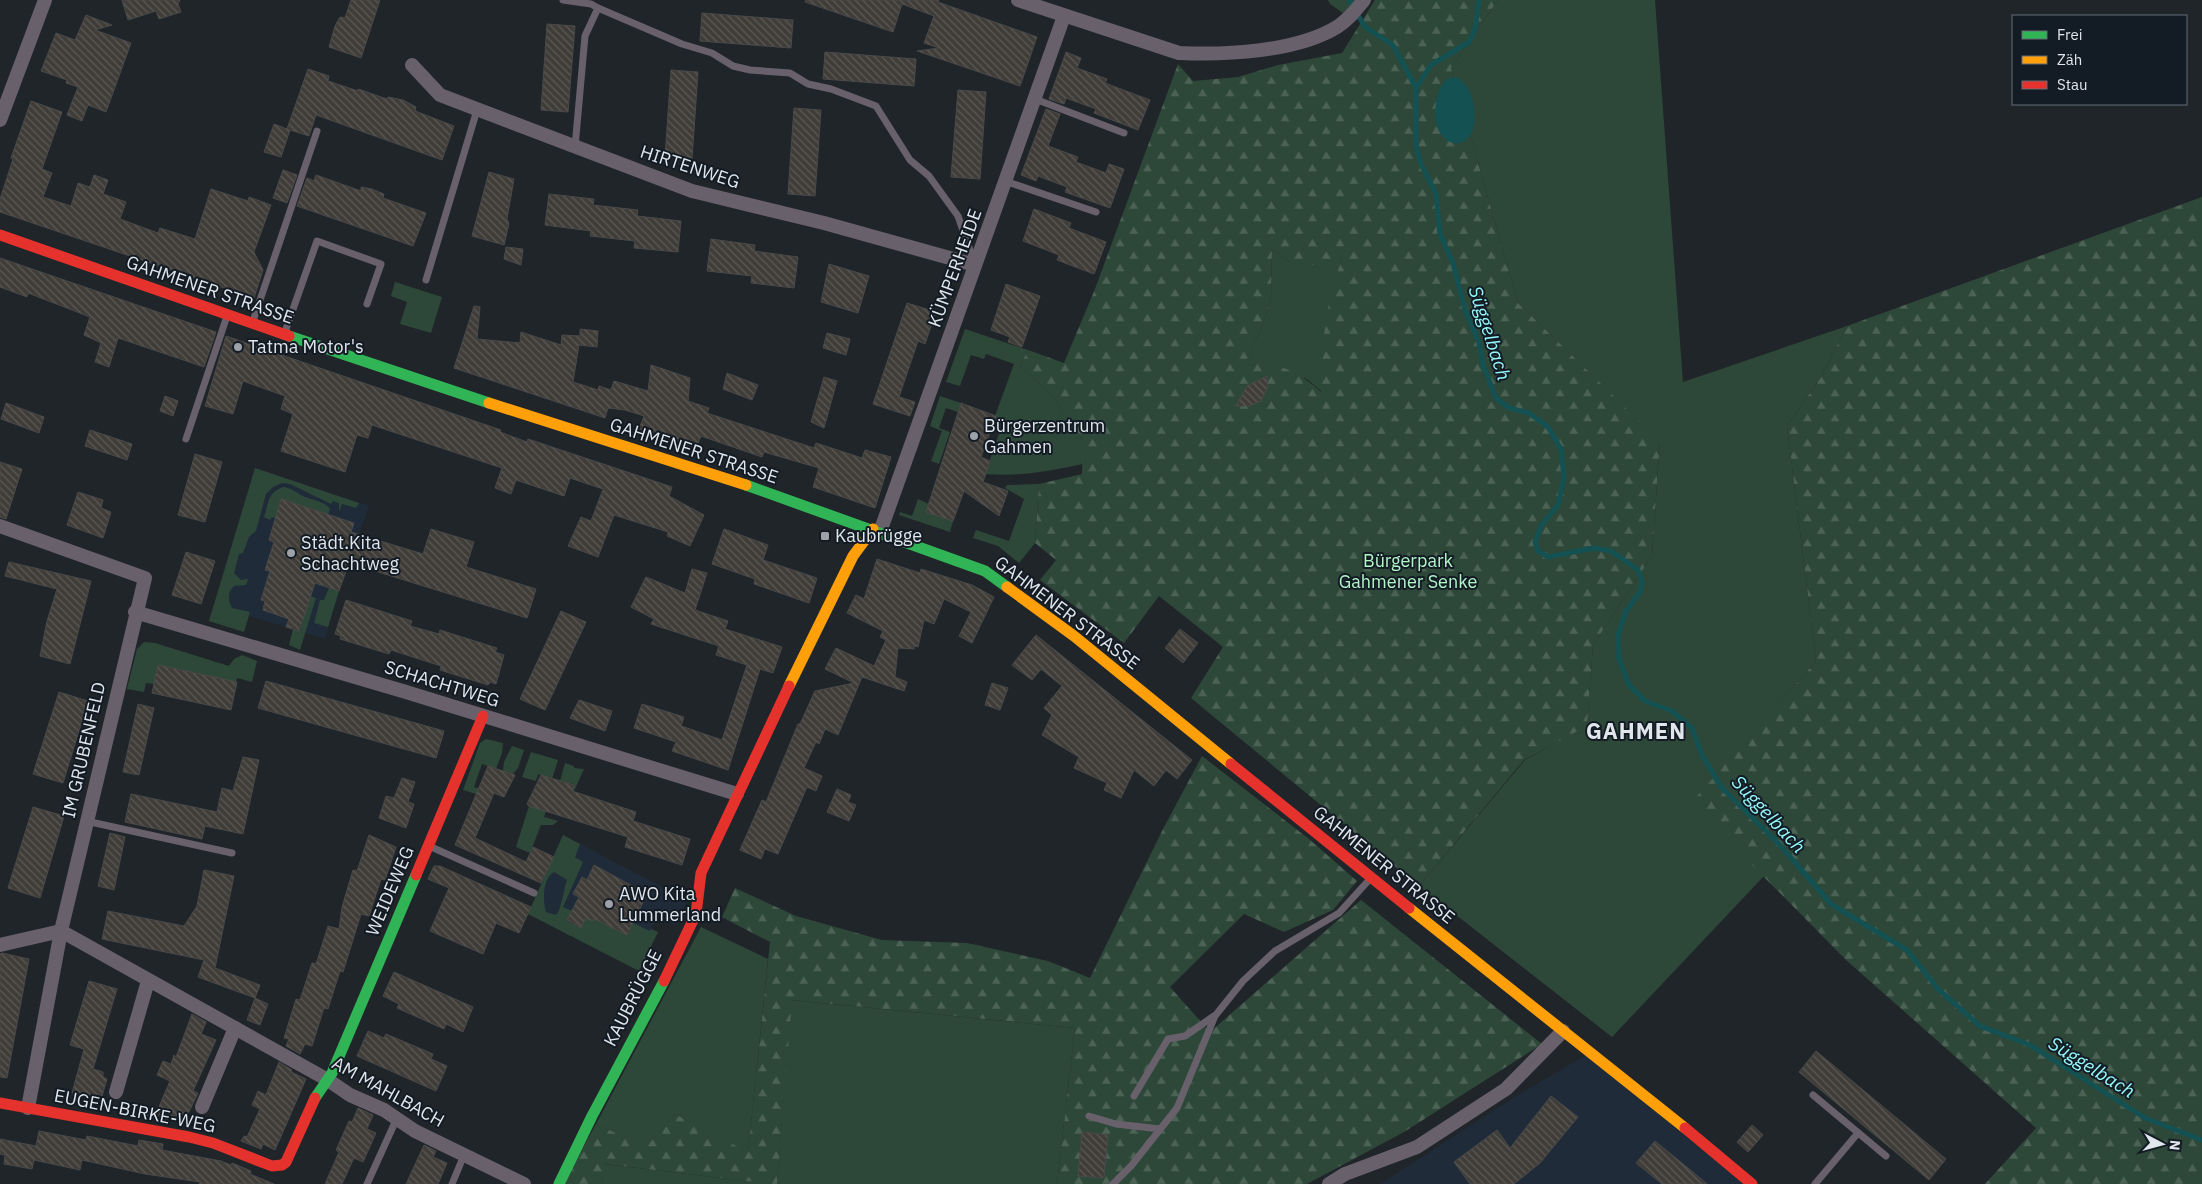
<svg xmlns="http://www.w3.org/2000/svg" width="2202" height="1184" font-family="'IBM Plex Sans',sans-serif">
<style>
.built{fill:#1f2b38}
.green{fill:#2d4838;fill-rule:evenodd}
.forest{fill:url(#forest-firs);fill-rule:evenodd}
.water{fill:#145153}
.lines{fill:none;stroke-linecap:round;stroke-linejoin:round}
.stream{stroke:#145153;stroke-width:5}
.building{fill:url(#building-back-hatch);stroke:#494949}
.lane{stroke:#68606a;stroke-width:7}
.street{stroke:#68606a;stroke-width:14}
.fast{stroke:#30b455;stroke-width:11}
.slow{stroke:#ff9f0a;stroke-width:11}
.jam{stroke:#e5322d;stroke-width:11}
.poi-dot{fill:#9da2a8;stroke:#131b24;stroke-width:2}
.labels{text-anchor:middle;stroke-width:4;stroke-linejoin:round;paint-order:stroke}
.street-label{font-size:18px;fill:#e0e6ec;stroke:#131b24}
.poi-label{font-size:18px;fill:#e0e6ec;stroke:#131b24;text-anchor:start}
.park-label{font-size:18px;fill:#b2f6c7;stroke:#131b24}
.water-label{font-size:19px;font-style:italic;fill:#94f7fa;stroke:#131b24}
.district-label{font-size:22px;font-weight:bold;letter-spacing:1px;fill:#e0e6ec;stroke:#131b24}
</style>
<defs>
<pattern id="forest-firs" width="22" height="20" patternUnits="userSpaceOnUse" patternTransform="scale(1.25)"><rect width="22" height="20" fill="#2d4838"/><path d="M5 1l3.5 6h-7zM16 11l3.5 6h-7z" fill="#4b6255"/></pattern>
<pattern id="building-back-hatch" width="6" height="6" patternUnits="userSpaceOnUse" patternTransform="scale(1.25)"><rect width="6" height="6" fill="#403d39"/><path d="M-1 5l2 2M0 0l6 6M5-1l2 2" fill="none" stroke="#5b5956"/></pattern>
</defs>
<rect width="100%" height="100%" fill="#20252a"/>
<!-- built -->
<g class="built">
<path d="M255,468L369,506L339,591L325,639L249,616L244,632L209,621Z"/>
<path d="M563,835L687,900L675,925L657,917L651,928L658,932L639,971L528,914Z"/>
<path d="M1586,1055L1744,1184H1380L1513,1098Z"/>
</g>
<!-- green -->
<g class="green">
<path d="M1328,0H1356L1343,13L1330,4Z"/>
<path d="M1498,0H1655L1683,382L1847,326L1821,377L1787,426L1816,661L1692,803L1764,876L1612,1037L1419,886L1525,760L1587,725L1593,645L1652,556L1660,442L1518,303L1451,68Z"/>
<path d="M1272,250L1292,263L1342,258C1326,306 1323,342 1322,392L1307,379L1247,360L1264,322L1271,297Z"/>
<path d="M395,282L442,297L431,333L400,324L407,302L391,296Z"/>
<path d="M965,329L1028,350L1020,366L1052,395L1083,440V464C1050,471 1019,477 985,474L1001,428L992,424L1014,364L986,354L984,359L971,355L960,386L946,382Z"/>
<path d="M940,396L961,403L958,412L946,408L939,428L950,432L939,464L931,461L942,431L930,426Z"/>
<path d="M255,468L359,503L356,508L342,504L339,512V503L333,501L331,504L290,484L282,483L273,487L266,494L256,531L249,537L243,553L239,554L234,573L241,580L248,579L246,585L234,586C227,593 228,599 232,608L250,612L244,632L209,621Z"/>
<path d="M1039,484L1035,543L1019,563L998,546L973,538L976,530L1009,541L1024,499L1005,488L1007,485Z"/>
<path d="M283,487C293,488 296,493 305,497C314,500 322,501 330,508L328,515L281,499L275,518L272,517L270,520L264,517C269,503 267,493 283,487Z"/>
<path d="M918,499L929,504L926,512L953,521L950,532L899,515L900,512L912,516Z"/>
<path d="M329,588L339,591L328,627L314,623L320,600H324Z"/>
<path d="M310,596L316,598L300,650L289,645L293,629L300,631Z"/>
<path d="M144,642L155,643L229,666L234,659L242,655L257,661L252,682L237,678L235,685L207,679L208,676L158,665L154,684L146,683L144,692L127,689L137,649Z"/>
<path d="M486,739L503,743L502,753L496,769L482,764L474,787L491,793L489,798L463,790L480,743Z"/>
<path d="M512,746L524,750L518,768L513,774L503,771L504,762Z"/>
<path d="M531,752L558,760L552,779L538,774L536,781L522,777Z"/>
<path d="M565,763L574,766V768L584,769L566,809L574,784L560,781Z"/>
<path d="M529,806L546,811L544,817L558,821L553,825H541L530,853L516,847Z"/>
<path d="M563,835L580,844L575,857L583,862L563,907L572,911L567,921L581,928L586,918L592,921L594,919L627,935L633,923L650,931L651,929L658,932L639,971L528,914ZM554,872L567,880C564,888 561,911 556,915L546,912C543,901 542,879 554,872Z"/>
<path d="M701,927L768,959L748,1153L675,1114L646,1148L596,1124Z"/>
<path d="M791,1000L1075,1028L1057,1184H777Z"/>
<path d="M604,1164L755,1182L756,1184H602Z"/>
</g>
<!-- forest -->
<g class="forest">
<path d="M1375,0H1498L1451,68L1518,303L1660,441L1652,556L1593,645L1587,726L1524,760L1419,886L1191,698L1223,647L1159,596L1124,643L1040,580L1056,560L1035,543L1039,484L1082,474L1083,440L1052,395L1020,366L1028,350L1064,363L1095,289L1178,64L1193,81L1238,77L1278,65L1342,53ZM1272,250L1292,263L1308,266L1342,258L1330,294L1323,342L1321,392C1296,369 1280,365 1247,360L1264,322L1271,297Z"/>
<path d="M2202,197V1184H1985L2036,1128L1846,960L1691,803L1816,661L1787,426L1821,377L1847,326Z"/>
<path d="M1202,756L1309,839L1357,881L1333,910L1284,932L1244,914L1170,987L1210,1032L1361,900L1542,1044L1404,1132L1307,1184H1057L1075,1028L792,1000L777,1184H756L754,1182L605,1164L602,1184H563L596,1124L646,1147L675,1114L748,1152L770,942L722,917L735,888L796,916L882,940L967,943L1048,961L1090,978L1162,831Z"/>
</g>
<!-- water -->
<path class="water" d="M1456,77C1468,84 1473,95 1474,109C1480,160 1428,151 1436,103C1437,94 1440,86 1447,79Z"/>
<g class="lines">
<!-- stream -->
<g class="stream">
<path d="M1349,0L1365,27L1393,45L1416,88V146L1421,164L1436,194L1440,234L1453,263L1465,310L1479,343L1483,365L1496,398L1509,408L1529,413L1548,427L1561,449L1564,478L1558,505L1541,526L1535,542L1538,551L1548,557L1594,548L1611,551L1638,570L1642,582L1640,592L1626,611L1618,635L1619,659L1629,685L1645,701L1672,711L1692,728L1701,753L1721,787L1778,843L1831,904L1907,950L1938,989L1980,1026L2030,1045L2145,1118L2202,1140"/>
<path d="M1416,88L1431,65L1469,42L1475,29L1479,0"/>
</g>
</g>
<!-- building -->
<g class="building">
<path d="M122,0H180L178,4L181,12L159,19L156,11L128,20Z"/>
<path d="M351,0H380L361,58L329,47L335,26L340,17L345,18Z"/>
<path d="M806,0H939L938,2L1037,37L1020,86L917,51L939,48L924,43L934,16L902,4L893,32L805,2Z"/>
<path d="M702,13L793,20L791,48L700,41Z"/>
<path d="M86,15L112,25L95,30L131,43L106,112L88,105L82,121L67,115L78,87L66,83L67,80L41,71L56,33L75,40Z"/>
<path d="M547,24L575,26L568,112L541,110Z"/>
<path d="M825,52L916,59L914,86L823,79Z"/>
<path d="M1066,52L1081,58L1077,68L1107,79L1105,83L1150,100L1138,130L1094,113L1096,109L1066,98L1064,104L1049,99Z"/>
<path d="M308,69L329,76L328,81L358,91V89L387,99L388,97L403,100L416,107L415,111L454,126L442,160L316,115L309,136L290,130L281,157L264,152L274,124L287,129Z"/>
<path d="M671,70L698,72L692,159L665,157Z"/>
<path d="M958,90L986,92L980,179L951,177Z"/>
<path d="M31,101L62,112L42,169L52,173L43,197L71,206L78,183L90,187L94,175L108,180L103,194L126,202L120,219L158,233L160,228L195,239L211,189L248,201L249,197L271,205L254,252L263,270L254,298L0,212V199L13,159L11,158Z"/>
<path d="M794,108L821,110L815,196L788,194Z"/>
<path d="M1046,109L1060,114L1048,146L1078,157L1076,162L1106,173L1109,164L1124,169L1110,208L1065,192L1067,187L1038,176L1036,181L1021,175Z"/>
<path d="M283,170L297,175L287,203L273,198Z"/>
<path d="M489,172L514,179L507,219L509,224L504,245L472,236Z"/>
<path d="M316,175L361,191V187L372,189L384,194L383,198L426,213L413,246L297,206L307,178L314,181Z"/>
<path d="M549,194L594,199L593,205L638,210L637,216L681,221L678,252L634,248L635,241L590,236L591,231L545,225Z"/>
<path d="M1034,209L1071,223L1069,228L1106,242L1094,274L1057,260L1059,255L1023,241Z"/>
<path d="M711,239L755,245L754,251L798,257L794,288L751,283L752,276L707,271Z"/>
<path d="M506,247L523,249L521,265L504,259Z"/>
<path d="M0,258L216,332L204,367L118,338L109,367L95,362L101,343L84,335L90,317L28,293L27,297L0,287Z"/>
<path d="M829,264L869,276L858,313L821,302Z"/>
<path d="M1006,284L1040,296L1022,347L1008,342L1010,337L991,330Z"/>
<path d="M907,303L936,312L925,344L918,341L899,397L915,402L910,416L873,404Z"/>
<path d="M474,306L480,307L477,339L520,343L521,332L561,345L562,335L580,336V329L598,331L597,347L579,345L573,382L598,390L599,386L611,390L614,381L648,391L651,365L690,378L688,401L709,408L707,413L814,448L816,443L862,458L865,450L891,457L875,508L813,487L819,468L764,452L762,457L701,436L696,448L639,429L644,416L625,410L608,408L605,418L454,368Z"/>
<path d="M827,333L850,339L846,355L823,348Z"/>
<path d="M226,336L501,430L500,432L527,442L528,439L672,487L669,496L704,515L690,546L667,536L668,532L614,515L598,557L568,546L581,517L591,521L603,489L570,478L564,496L516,480L511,494L495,488L502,468L372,425L368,438L357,435L345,472L281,451L293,414L281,409L285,396L243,381L233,414L205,406Z"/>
<path d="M727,373L758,385L752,400L723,389Z"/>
<path d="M1267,376V389L1261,401L1249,406H1236L1247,386Z"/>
<path d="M824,377L837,381L824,428L811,422Z"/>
<path d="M165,396L178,401L173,416L160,411Z"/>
<path d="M6,403L44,417L39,433L1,419Z"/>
<path d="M961,403L996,416L981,457L990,461L983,482L1008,491L999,516L964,491L953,521L926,512Z"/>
<path d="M90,430L132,444L127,460L85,446Z"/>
<path d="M195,454L222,462L205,522L178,515Z"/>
<path d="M0,462L22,469L6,519L0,517Z"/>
<path d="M78,492L103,500L101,508L111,512L103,538L67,525Z"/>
<path d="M281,499L354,523L351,532L423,554L431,529L474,542L466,567L536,589L527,618L349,563L339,591L315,583L299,631L286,627L289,619L263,610L265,601L261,600L270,571L265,570L274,542L269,540Z"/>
<path d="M724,529L768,545L763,560L817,578L809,603L754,584L755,579L712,564Z"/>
<path d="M186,552L215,561L201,604L172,595Z"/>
<path d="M877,559L920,573L921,569L972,585L994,597L972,643L959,636L971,612L944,599L934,624L924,620L918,647L914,646V649L898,648L895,677L907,682L904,691L862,677L838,735L825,729L819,744L816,742L804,768L822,776L816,791L807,787L778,854L765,849L761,859L740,850L762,800L766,802L798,724H800L815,691L854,683L825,669L836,648L874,666L886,640L880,637L883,631L847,613L856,595L864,599Z"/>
<path d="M9,562L91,581L70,664L40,656L47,621L57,589L5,576Z"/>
<path d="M692,569L707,573L695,610L728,621L725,629L782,647L773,673L760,669L728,770L672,751L676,742L634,728L642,704L684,717L681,726L722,740L747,665L716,655L719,646L651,624L654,619L631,607L646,577L685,593Z"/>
<path d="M346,600L412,621L410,626L439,634L440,630L497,648L495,652L504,655L496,684L490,682L488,685L440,670L441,666L391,650L389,654L340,639L341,636L335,634Z"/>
<path d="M561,611L586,622L545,710L520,699Z"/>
<path d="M1180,629L1198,643L1183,663L1165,648Z"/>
<path d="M1036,635L1192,760L1177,779L1166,770L1154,786L1134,770L1121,798L1104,790L1107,783L1074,768L1079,757L1042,735L1052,715L1044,708L1062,686L1041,669L1032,680L1012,665Z"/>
<path d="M158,665L237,682L231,710L152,693Z"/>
<path d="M266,681L444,731L436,758L258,708Z"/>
<path d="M992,683L1008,688L1000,710L985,705Z"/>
<path d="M59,692L88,701L63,783L33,774Z"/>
<path d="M579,700L612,711L605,731L570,718Z"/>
<path d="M138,704L154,708L139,775L123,772Z"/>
<path d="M243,757L259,760L243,834L205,826L202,839L125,822L131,794L217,812L222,788L233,791Z"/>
<path d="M488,766L515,775L504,797L494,793L475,838L526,862L533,847L554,857L541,883L455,845Z"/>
<path d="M541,775L574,785L572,791L636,812L633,821L690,839L682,865L625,847L628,837L529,806L527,804Z"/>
<path d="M402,778L415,782L408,802L414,804L406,828L379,818L386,796L394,798Z"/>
<path d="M837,789L851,795L848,802L856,805L849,821L827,812Z"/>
<path d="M33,807L64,816L40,898L8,888Z"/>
<path d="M110,833L125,837L114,890L98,886Z"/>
<path d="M369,835L396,847L385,880L381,879L369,916L361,914L343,972L340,971L328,1009L324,1008L312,1046L305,1044L300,1054L286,1046L289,1039L284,1038L296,999L300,1000L312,963L316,964L328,926L339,929L342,907L353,870L357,871Z"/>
<path d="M594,865L647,894L627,935L594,919L592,921L586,918L581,928L567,920L579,897L573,894L582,877L587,880Z"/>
<path d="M434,866H440L531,907L519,933L496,923L483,954L430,931L449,888L428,879Z"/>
<path d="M204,870L234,876L215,968L260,985L255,998L198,977L204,960L102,939L108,911L184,926L197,906Z"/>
<path d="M2,953L29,959L7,1078L0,1077V954Z"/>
<path d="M394,972L473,1007L463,1032L446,1024L444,1029L397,1008L399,1004L383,996Z"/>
<path d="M89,981L117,989L93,1069L103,1072V1077L107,1079L102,1096L97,1094L95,1100L72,1093L84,1049L70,1045Z"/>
<path d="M255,998L268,1004L260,1025L247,1020Z"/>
<path d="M192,1014L206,1022L201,1034L216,1040L193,1091L198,1093L184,1122L169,1115L168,1121L144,1117L145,1114L155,1116L170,1081L157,1075L163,1061L171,1064L174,1055L176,1057Z"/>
<path d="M368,1031L384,1038L386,1034L433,1054L431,1059L447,1066L436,1091L357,1056Z"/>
<path d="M1816,1051L1946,1159L1929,1180L1799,1072Z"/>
<path d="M279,1062L292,1070L291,1072L306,1079L275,1150L263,1144L261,1149L241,1141L244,1136L247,1137L260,1109L252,1105L258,1091L266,1095Z"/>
<path d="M1551,1096L1578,1117L1540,1163L1514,1184H1470L1454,1162L1497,1130L1510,1148Z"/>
<path d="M358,1108L373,1115L367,1129L376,1133L363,1162L354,1158L342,1184H325L339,1152L336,1150L349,1121L352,1122Z"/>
<path d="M1752,1125L1763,1135L1748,1152L1737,1142Z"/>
<path d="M39,1131L86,1140L87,1136L138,1146L139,1140L163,1144L162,1150L221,1161L231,1165L232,1163L251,1171L250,1174L274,1184H199L200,1182L145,1174L82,1160L80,1170L34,1160L32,1169L4,1164L5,1155L0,1154V1139L36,1146Z"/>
<path d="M1082,1132L1108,1135L1104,1178L1078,1176Z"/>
<path d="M1655,1141L1694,1173L1707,1184H1662L1636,1163Z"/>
<path d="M424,1145L436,1151L433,1157L447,1163L438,1184H406Z"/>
</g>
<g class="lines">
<!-- lane -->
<g class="lane">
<path d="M563,0L591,4L598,8L585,36L575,147"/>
<path d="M598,8L682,44L712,53L733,66L750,70L790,73L808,84L831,89L876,106L910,160L929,176L958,216L974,262"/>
<path d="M1035,99L1124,133"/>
<path d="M1005,181L1096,212"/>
<path d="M426,280L477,110"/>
<path d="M253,321L317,131"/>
<path d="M285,332L317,241L381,264L367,304"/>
<path d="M186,439L227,316"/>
<path d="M86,821L232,853"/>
<path d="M429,846L534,893"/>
<path d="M1813,1095L1886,1156"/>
<path d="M1134,1096L1168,1039L1185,1036L1214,1016"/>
<path d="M1089,1116L1116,1124L1160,1129"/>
<path d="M367,1184L397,1118"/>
<path d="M452,1184L464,1155"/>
<path d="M1113,1184L1131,1166L1177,1108L1215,1016L1243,981L1275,951L1339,913L1369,880"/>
<path d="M1815,1184L1858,1133"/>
</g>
<!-- street -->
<g class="street">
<path d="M1018,0L1179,53C1226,55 1296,52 1337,27C1348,20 1356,10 1364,0"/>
<path d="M412,65L440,95L692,191L824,223L975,265"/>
<path d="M0,120L45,0"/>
<path d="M0,526L145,578L61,931L28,1108"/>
<path d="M880,532L1064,16"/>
<path d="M135,612L406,692L737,794"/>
<path d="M0,945L61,931L328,1080L350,1095L384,1110L415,1131L524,1184"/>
<path d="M116,1092L148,981"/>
<path d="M202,1107L235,1028"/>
<path d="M1329,1184L1345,1174L1417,1147L1506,1089L1563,1031"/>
</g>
<!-- fast -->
<g class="fast">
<path d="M289,336L489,403"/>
<path d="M746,485L985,571L1007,587"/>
<path d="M315,1098L332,1073L416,875"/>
<path d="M559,1184L592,1116L664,981"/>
</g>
<!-- slow -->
<g class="slow">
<path d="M489,403L746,485"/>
<path d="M1007,587L1074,636L1231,764"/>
<path d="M789,686L853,556L873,529"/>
<path d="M1409,908L1685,1128"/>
</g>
<!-- jam -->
<g class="jam">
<path d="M0,235L289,336"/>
<path d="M1231,764L1409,908"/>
<path d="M416,875L483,716"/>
<path d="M664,981L696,914L701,873L789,686"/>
<path d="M0,1103L189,1137L213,1143L272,1166L282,1165L286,1162L315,1098"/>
<path d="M1685,1128L1752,1184"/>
</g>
</g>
<!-- markers -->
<g class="poi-dot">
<circle cx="238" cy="347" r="5"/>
<circle cx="974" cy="436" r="5"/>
<rect x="820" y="531" width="10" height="10" rx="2.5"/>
<circle cx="291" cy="553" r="5"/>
<circle cx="609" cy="904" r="5"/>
</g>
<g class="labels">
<!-- street labels -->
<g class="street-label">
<text transform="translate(690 167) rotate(18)" y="6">HIRTENWEG</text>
<text transform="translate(955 268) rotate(-70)" y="6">KÜMPERHEIDE</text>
<text transform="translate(210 290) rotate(19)" y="6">GAHMENER STRASSE</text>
<text transform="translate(694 451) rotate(18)" y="6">GAHMENER STRASSE</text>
<text transform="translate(1067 613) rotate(37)" y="6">GAHMENER STRASSE</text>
<text transform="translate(442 684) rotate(17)" y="6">SCHACHTWEG</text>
<text transform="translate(84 750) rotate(-77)" y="6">IM GRUBENFELD</text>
<text transform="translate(1384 865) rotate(39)" y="6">GAHMENER STRASSE</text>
<text transform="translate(390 891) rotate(-67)" y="6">WEIDEWEG</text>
<text transform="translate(633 998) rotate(-63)" y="6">KAUBRÜGGE</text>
<text transform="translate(388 1092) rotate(29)" y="6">AM MAHLBACH</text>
<text transform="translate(135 1111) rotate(11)" y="6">EUGEN-BIRKE-WEG</text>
</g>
<!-- poi labels -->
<g class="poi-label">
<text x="248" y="353">Tatma Motor's</text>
<text x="984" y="432">Bürgerzentrum<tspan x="984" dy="21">Gahmen</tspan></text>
<text x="835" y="542">Kaubrügge</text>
<text x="301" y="549">Städt.Kita<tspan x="301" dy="21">Schachtweg</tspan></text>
<text x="619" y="900">AWO Kita<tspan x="619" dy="21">Lummerland</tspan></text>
</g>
<!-- park labels -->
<g class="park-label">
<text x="1408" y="567">Bürgerpark<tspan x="1408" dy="21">Gahmener Senke</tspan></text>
</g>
<!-- water labels -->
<g class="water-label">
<text transform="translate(1490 333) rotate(72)" y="7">Süggelbach</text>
<text transform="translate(1769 814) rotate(47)" y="7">Süggelbach</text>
<text transform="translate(2092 1067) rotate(32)" y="7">Süggelbach</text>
</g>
<!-- district labels -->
<g class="district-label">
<text x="1636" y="739">GAHMEN</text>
</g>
</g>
<!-- legend -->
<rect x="2012" y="15" width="175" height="90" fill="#131b24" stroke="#656c74"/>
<rect x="2022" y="31" width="25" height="8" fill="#30b455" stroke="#656c74"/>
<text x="2057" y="40" font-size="15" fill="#e0e6ec">Frei</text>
<rect x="2022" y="56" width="25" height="8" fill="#ff9f0a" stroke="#656c74"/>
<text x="2057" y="65" font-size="15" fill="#e0e6ec">Zäh</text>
<rect x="2022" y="81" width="25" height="8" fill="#e5322d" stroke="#656c74"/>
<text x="2057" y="90" font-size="15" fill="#e0e6ec">Stau</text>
<!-- north arrow -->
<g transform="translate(2162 1144) rotate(96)" stroke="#131b24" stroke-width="4" paint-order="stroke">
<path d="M0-4L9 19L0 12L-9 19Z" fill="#e0e6ec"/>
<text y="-8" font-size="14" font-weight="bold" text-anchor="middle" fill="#e0e6ec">N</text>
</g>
</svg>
